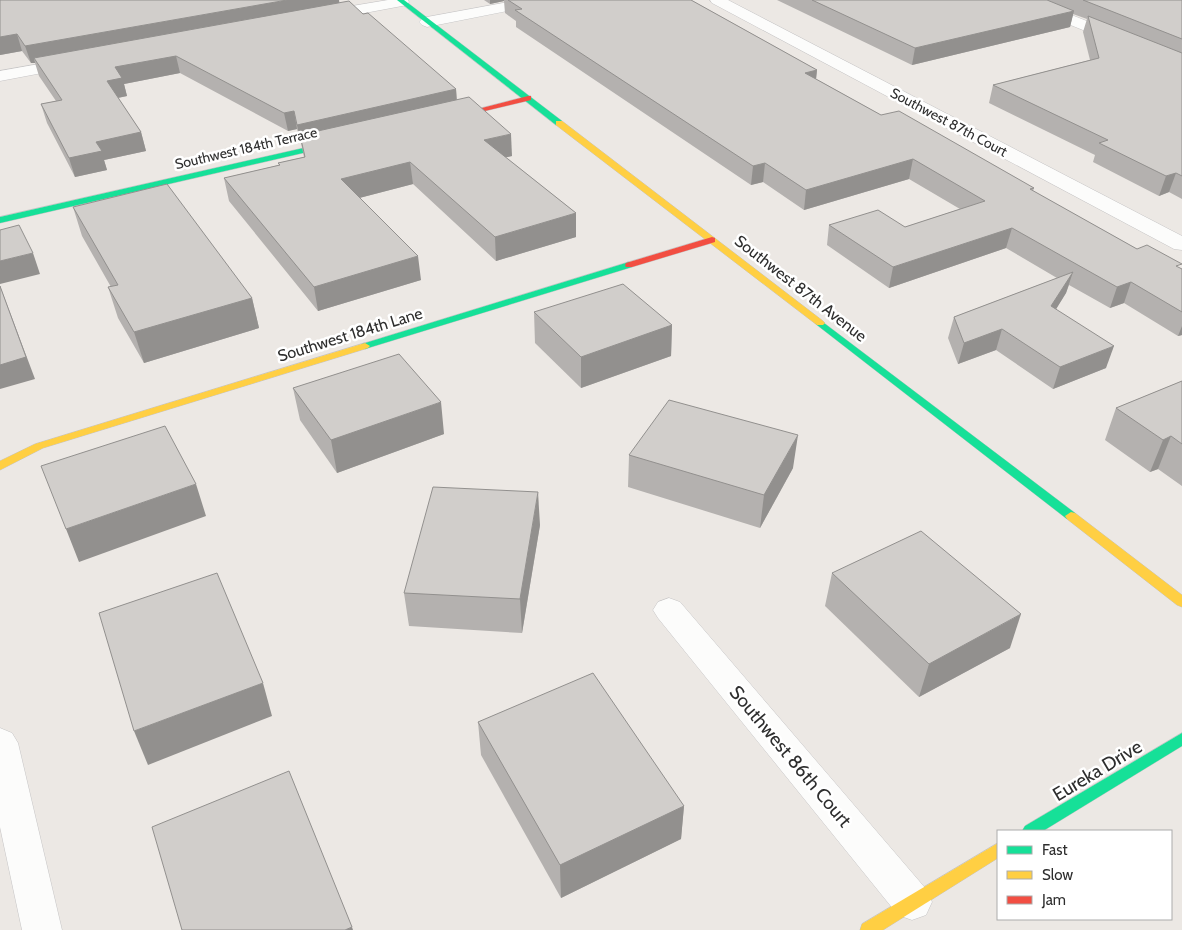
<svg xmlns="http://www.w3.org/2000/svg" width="1182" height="930" font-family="Cabin,sans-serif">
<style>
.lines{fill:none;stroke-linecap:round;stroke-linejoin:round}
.street-casing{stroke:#c5c4c5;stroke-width:1}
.fast-casing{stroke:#c5c4c5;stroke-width:1}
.slow-casing{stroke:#c5c4c5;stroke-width:1}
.jam-casing{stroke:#c5c4c5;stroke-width:1}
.street{fill:#fcfcfb;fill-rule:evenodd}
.fast{fill:#16e098;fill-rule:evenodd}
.slow{fill:#ffcf43;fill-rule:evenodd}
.jam{fill:#f24e42;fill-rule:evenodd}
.wall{fill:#b4b1af}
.shaded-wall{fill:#92908e}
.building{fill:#d1cecb;stroke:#92908e}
.labels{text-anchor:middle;stroke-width:5;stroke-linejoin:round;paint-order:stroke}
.far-street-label{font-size:14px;fill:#2e2e2e;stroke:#fff}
.street-label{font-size:16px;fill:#2e2e2e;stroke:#fff}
.near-street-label{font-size:19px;fill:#2e2e2e;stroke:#fff}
</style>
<rect width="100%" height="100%" fill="#ece8e4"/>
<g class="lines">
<!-- street casing -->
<g class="street-casing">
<g id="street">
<path d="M388,0H408L409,2L407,5L402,6L322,21L317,19L314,16L317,13L322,11Z"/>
<path d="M519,0H549L547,3L427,27L422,25L419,22L422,19L427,17Z"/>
<path d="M710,0H728L1182,236V250L1174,249L712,3Z"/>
<path d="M1014,0H1034L1182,59V70L1016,3Z"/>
<path d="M73,58L79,60L81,63L79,66L0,81V71Z"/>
<path d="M669,598L680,602L926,889L932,902L926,915L912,920L898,915L658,618L653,610L658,602Z"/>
<path d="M0,728L12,733L18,743L62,930H22L0,827Z"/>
</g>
</g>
<!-- fast casing -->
<g class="fast-casing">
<g id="fast">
<path d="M397,0H404L562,121V125H556Z"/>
<path d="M339,140H342V144L0,223V217Z"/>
<path d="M629,262L632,263V267L368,348L365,349L360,346L362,344Z"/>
<path d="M820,320L1075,513L1077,516L1075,519H1067L817,325L815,323L817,321Z"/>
<path d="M1182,733V746L1043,831H1022L1025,826Z"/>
</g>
</g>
<!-- slow casing -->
<g class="slow-casing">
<g id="slow">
<path d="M556,121H562L823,321L825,323L823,325H817L556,125Z"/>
<path d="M365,343L370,346L368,348L43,448L0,470V461L35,444Z"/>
<path d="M1071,512L1075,513L1182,595V607L1177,605L1067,519L1065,516Z"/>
<path d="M998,843V858L883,930H860L862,924Z"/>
</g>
</g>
<!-- jam casing -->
<g class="jam-casing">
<g id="jam">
<path d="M528,96H531V100L447,120L443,118Z"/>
<path d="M712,237L715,238V242L632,267H626L625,265L626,263Z"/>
</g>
</g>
<!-- street -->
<use href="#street" class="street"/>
<!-- fast -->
<use href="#fast" class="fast"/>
<!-- slow -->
<use href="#slow" class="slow"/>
<!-- jam -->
<use href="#jam" class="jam"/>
</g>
<!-- wall -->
<g class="wall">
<path d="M0,0L339,3L363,14L456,89L457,100L512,156L505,157L576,213V237L496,261L413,184L359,198L421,280L318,311L229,201L224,178L279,165L278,163L304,157L301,143L297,129L288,131L180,73L124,84L127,96L118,98L141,132L146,151L104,160L107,170L75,177L47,123L41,104L56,101L39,76L35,63H31L22,51L0,55Z"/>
<path d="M484,0H691L817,70L816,79L881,115L1034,188L1033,191L1137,249L1182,269V335L1178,336L1124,303L1110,308L1069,285L1066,293L1056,309L1106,368L1053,389L996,350L958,364L948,338L954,317L1057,278L1006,248L889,288L827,245L829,225L905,227L960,209L909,179L804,210L763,182L751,185L516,27V21L505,13L504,1L490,4Z"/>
<path d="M777,0H1182V199L1169,192L1159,196L1093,162L1095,155L989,103L993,85L1090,60L1083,32L1087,19L1073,14L1070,27L912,65Z"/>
<path d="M73,207L252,298L259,328L144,363L118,318L108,287H111L82,236Z"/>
<path d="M534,312L672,325L671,356L581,388L535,343Z"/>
<path d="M1182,381V486L1158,469L1150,472L1105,440L1116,408Z"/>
<path d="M293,388L444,434L337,473L300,420Z"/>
<path d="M629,455L793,468L760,528L628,487Z"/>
<path d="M540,525L522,633L409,626L404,593Z"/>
<path d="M832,573L1010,648L919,697L825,606Z"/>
<path d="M478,722L684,806L681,839L561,898L481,755Z"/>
</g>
<!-- shaded-wall -->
<g class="shaded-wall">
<path d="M287,0H339L340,7L34,58L35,63H31L25,46Z"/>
<path d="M490,0H504V1L490,4Z"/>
<path d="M1074,11L1070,27L912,65L915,48Z"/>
<path d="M17,34L22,51L0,55V37Z"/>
<path d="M176,56L180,73L124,84L127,96L112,99L107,81L115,67Z"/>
<path d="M817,70L815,88L805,73Z"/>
<path d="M456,89L457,107L300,135L301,143L297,125Z"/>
<path d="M294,111L297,129L288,131L284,113Z"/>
<path d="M141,132L146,151L104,160L107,170L75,177L69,158L96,142Z"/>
<path d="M511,134L512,156L485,162L484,140Z"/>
<path d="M913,159L909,179L804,210L806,190Z"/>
<path d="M410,162L413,184L344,202L341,179Z"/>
<path d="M765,163L763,182L751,185L753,166Z"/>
<path d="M1176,173L1169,192L1159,196L1166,176Z"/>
<path d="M576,213V237L496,261L495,237Z"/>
<path d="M1012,228L1006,248L889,288L893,267Z"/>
<path d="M33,253L40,274L0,284V261Z"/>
<path d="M418,256L421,280L318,311L314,287Z"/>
<path d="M1073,272L1066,293L1045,327L1051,306Z"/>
<path d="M1131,282L1124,303L1110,308L1117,287Z"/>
<path d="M0,286L35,379L0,389Z"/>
<path d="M252,298L259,328L144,363L134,332Z"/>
<path d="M672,325L671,356L581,388V357Z"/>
<path d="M1182,326V335L1178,336Z"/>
<path d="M1002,329L996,350L958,364L964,343Z"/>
<path d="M1114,346L1106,368L1053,389L1060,367Z"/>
<path d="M441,402L444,434L337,473L331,440Z"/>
<path d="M798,435L793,468L760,528L764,495Z"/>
<path d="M1171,436L1158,469L1150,472L1163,440Z"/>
<path d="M196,484L206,516L79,562L66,529Z"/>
<path d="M538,492L540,525L522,633L520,599Z"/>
<path d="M1021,614L1010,648L919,697L929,664Z"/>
<path d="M263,683L272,716L148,765L134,731Z"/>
<path d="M684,806L681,839L561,898L560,865Z"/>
<path d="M352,927L353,930H345Z"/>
</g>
<!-- building -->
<g class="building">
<path d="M0,0H287L25,46L17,34L0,37Z"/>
<path d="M508,0H691L817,70L805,73L881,115L899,111L1034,188L1030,189L1137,249L1147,245L1182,264L1176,266L1182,269V312L1131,282L1117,287L1012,228L893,267L829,225L878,210L905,227L985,201L913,159L806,190L765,163L753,166L515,10L522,9Z"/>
<path d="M812,0H1047L1074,11L915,48Z"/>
<path d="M1083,0H1182V39Z"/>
<path d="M349,1L363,14L368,13L456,89L297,125L294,111L284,113L176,56L115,67L122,78L107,81L141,132L96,142L102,151L69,158L41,104L62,100L34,58Z"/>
<path d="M1088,16L1182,53V176L1176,173L1166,176L1099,143L1108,140L993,85L1099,58Z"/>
<path d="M469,97L511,134L484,140L576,213L495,237L410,162L341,179L418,256L314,287L224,178L280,165L278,163L305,157L300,135Z"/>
<path d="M167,184L252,298L134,332L108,287L118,285L73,207Z"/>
<path d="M19,225L33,253L0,261V230Z"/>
<path d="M1073,272L1051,306L1114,346L1060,367L1002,329L964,343L954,317Z"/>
<path d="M623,284L672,325L581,357L534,312Z"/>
<path d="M0,286L26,357L0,365Z"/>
<path d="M399,354L441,402L331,440L293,388Z"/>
<path d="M1182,381V444L1171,436L1163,440L1116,408Z"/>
<path d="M669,400L798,435L764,495L629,455Z"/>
<path d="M165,426L196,484L66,529L41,466Z"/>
<path d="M433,487L538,492L520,599L404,593Z"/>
<path d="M921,531L1021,614L929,664L832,573Z"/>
<path d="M217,573L263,683L134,731L99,613Z"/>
<path d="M593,673L684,806L560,865L478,722Z"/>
<path d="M289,771L352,927L345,930H182L152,827Z"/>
</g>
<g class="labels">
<!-- far-street labels -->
<g class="far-street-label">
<text transform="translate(949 122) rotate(28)" y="5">Southwest 87th Court</text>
<text transform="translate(246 148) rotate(-13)" y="5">Southwest 184th Terrace</text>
</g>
<!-- street labels -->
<g class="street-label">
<text transform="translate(801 288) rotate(38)" y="6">Southwest 87th Avenue</text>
<text transform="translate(350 334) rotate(-17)" y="6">Southwest 184th Lane</text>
</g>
<!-- near-street labels -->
<g class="near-street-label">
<text transform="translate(791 756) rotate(50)" y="7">Southwest 86th Court</text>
<text transform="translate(1097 770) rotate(-31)" y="7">Eureka Drive</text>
</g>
</g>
<!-- legend -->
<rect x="997" y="830" width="175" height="90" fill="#ffffff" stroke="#ababab"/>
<rect x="1007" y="846" width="25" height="8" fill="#16e098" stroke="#ababab"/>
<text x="1042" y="855" font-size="15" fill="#2e2e2e">Fast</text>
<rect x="1007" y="871" width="25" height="8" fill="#ffcf43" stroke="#ababab"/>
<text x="1042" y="880" font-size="15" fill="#2e2e2e">Slow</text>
<rect x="1007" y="896" width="25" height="8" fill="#f24e42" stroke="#ababab"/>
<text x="1042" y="905" font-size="15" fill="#2e2e2e">Jam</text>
</svg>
